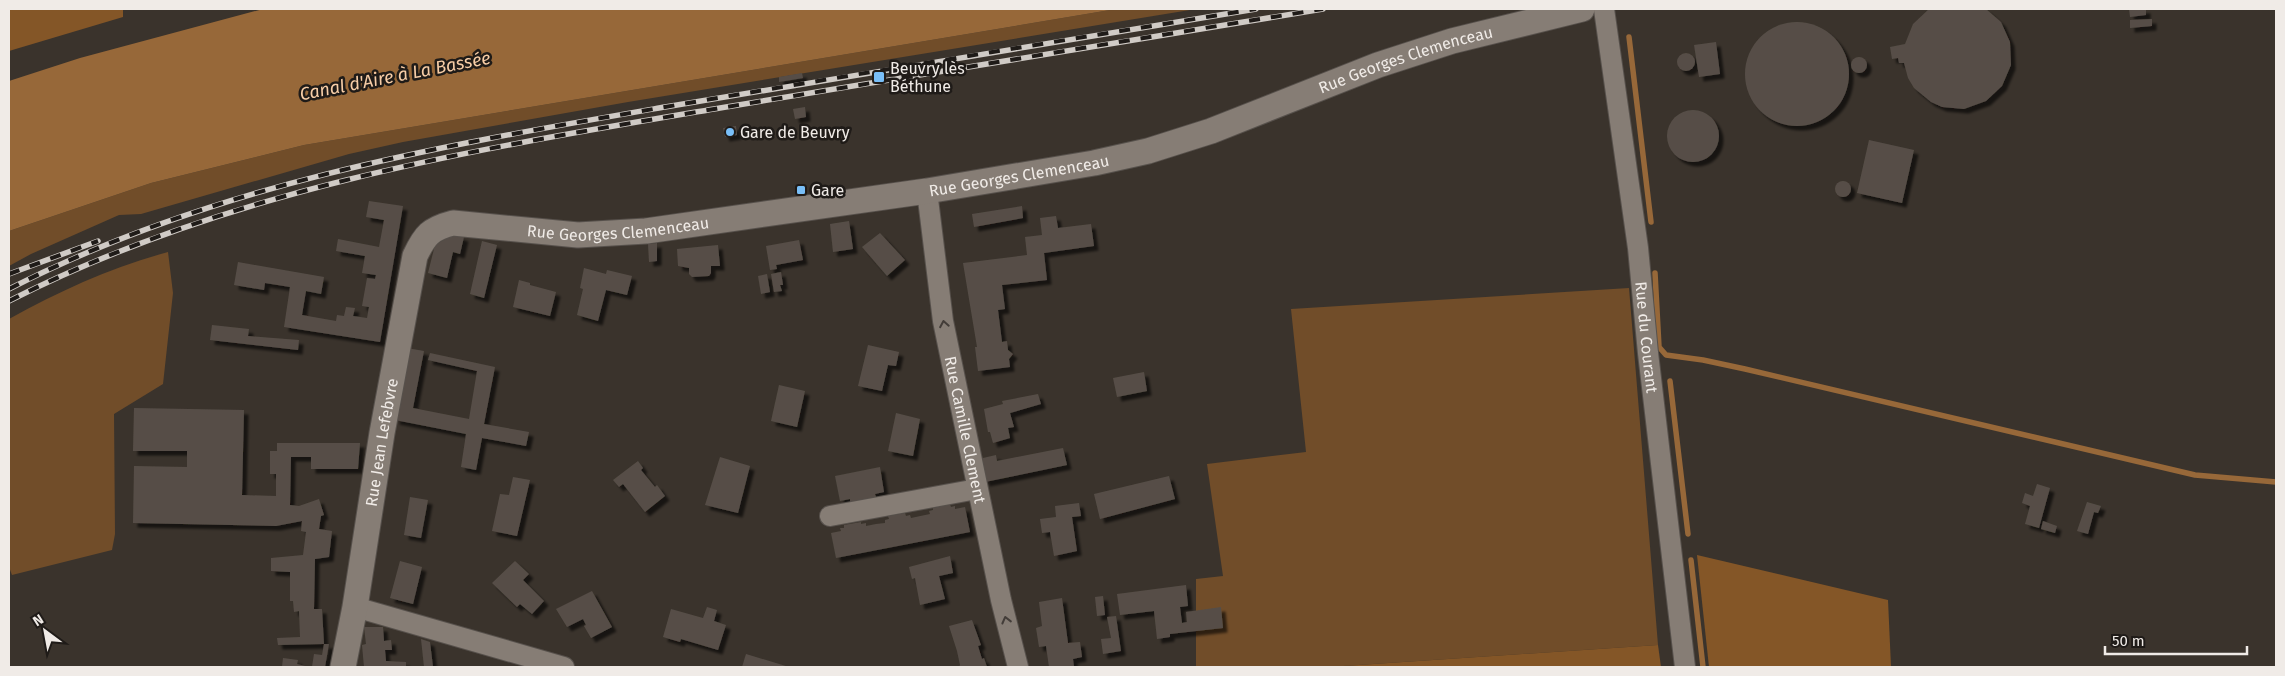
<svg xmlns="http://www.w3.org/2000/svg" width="2285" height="676" font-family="'Fira Sans',sans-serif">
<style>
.green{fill:#714d29}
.forest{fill:#845627}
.water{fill:#976839}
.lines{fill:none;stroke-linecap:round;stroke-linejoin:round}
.stream{stroke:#976839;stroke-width:5.5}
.building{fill:#564e47;filter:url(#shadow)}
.minor-casing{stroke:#57514c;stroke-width:22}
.tertiary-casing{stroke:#57514c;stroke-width:27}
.minor{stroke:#867d75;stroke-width:20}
.tertiary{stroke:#867d75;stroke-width:25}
.rail-casing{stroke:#d0cbc6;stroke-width:5.5}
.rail{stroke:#1f1b18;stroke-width:4;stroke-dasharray:11;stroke-linecap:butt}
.oneway{stroke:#433d39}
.poi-dot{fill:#79bff8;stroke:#1f1b18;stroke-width:2}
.labels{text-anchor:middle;stroke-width:5;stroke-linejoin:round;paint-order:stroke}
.street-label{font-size:16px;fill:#f0ebe7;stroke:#1f1b18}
.poi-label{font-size:16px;fill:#f0ebe7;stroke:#1f1b18;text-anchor:start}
.water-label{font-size:18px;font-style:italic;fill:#f7cda6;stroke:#1f1b18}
</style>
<defs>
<filter id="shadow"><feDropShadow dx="4.5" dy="4.5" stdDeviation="1" flood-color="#0009"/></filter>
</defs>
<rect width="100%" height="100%" fill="#3a332c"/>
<!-- green -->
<g class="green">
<path d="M1116,9H1196L628,102L403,142L349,154L141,214L119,215L31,254L9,266V231L151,183L304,145Z"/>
<path d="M168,252L173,293L163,384L114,414L115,534L112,550L12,575L9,567V319C62,290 109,268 168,252Z"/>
<path d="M1629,288L1658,645L1329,667H1196V579L1223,576L1207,464L1306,452L1291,309Z"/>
</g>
<!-- forest -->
<g class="forest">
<path d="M9,9H123V17L9,51Z"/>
<path d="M1697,555L1888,600L1891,667H1709Z"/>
<path d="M1658,645L1661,667H1329Z"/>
</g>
<!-- water -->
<path class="water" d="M263,9H1116L304,145L151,183L9,231V81L80,58Z"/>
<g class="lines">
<!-- stream -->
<g class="stream">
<path d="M1629,37L1651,222"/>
<path d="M1655,273L1659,347L1666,355L1703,360L1745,369L2195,475L2276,482"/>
<path d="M1670,381L1688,534"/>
<path d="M1691,560L1703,667"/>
</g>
</g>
<!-- building -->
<g class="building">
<path d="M1929,9H1986L2001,22L2010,42L2011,65L2002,86L1986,101L1964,109L1942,107L1931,102L1914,88L1908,78L1904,63H1899L1898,58L1892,59L1890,47L1905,44L1913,24Z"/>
<path d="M2129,9H2146V15L2130,17Z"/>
<path d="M2152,19V26L2130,28V20Z"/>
<circle cx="1797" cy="74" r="52"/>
<path d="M1716,42L1720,74L1699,77L1694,45Z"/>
<circle cx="1686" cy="62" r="9"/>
<circle cx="1859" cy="65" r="8"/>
<path d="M802,73L803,78L779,82V77Z"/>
<path d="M805,107L806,117L795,119L793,109Z"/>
<circle cx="1693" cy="136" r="26"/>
<path d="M736,126L737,135L725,137L723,128Z"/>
<path d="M1869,140L1914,150L1902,203L1857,193Z"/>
<circle cx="1843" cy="189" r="8"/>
<path d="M369,201L403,206L380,342L284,327L290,287L265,283L264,290L234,285L238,262L324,277L321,294L306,291L302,315L336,321L337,315L344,316L346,307L355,308L353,316L367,318L369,307L362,306L367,278L375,279L376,275L362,273L365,256L336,251L338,239L379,247L384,220L366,217Z"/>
<path d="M1022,206L1023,218L974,227L972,214Z"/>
<path d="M1056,216L1058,228L1091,224L1094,246L1044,253L1047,280L1002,285L1005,309L998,310L1002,342L1007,341L1008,350L1013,354L1009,359L1010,367L978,371L975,347H977L963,263L1027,255L1025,237L1042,235L1040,218Z"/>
<path d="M849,221L853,249L833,252L830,224Z"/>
<path d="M880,233L905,260L887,276L862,247Z"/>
<path d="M454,234L464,237L460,254L453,252L447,278L428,273L435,245Z"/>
<path d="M799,240L803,260L776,265L777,269L770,270L766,246Z"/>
<path d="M482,241L497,245L484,298L470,294Z"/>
<path d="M657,243V261L649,262L648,244Z"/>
<path d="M718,245L720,266H711V273L709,276L692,277L689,274V268L678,266L677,249Z"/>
<path d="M584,268L606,274L607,270L632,276L627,295L606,290L598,321L577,315L583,289L580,288Z"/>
<path d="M781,272L783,285H780L782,291L774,292L771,274Z"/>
<path d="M767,274L770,292L761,294L758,276Z"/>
<path d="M519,280L530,283V285L556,292L550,316L513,307Z"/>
<path d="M212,325L249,329L248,336L299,340L298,350L210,340Z"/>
<path d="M868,345L899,352L896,366L888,365L882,391L858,386Z"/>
<path d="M407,348L424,351L413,408L469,419L477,371L428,360L430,353L495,367L484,424L529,432L526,446L482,438L476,470L461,467L466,434L395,420Z"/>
<path d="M1144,372L1147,391L1117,397L1113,378Z"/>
<path d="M779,385L805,391L797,427L771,421Z"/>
<path d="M1038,394L1041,404L1010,413L1014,427L1008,428L1010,438L993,443L990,432H988L984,409L1003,404L1002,401Z"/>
<path d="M134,408L244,410L242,495L276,496V474H270V451H277V443H360L358,469H311V457H291L290,505L299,506L319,499L324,515L321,516L319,529L332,531L329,557L315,559L314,609H322L324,644H329L325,667H312L314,654L322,655L324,644L278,645L277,638L300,637L299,611L294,612L293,601H290V572L271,571V558L303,555L306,532L301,531L302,521L276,526L133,523L134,466L187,467V451H133Z"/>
<path d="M896,413L920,419L913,456L888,451Z"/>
<path d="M1063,448L1067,465L985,482L980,463L983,458L996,455L997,461Z"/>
<path d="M720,457L750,466L738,513L705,505Z"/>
<path d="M638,461L643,468L641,470L655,487L657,485L665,496L645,512L623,484L619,487L613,480Z"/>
<path d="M880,467L884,492L875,494L876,497L872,498V500L855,503L854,501L850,502V499L840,501L835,476Z"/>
<path d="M1169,476L1175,499L1100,519L1094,494Z"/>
<path d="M513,477L530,480L517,536L492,531L500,494L509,495Z"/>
<path d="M2037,484L2050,488L2039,528L2025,524L2030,506L2022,503L2025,493L2033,496Z"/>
<path d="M410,497L428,500L421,538L404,535Z"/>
<path d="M2087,502L2101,506L2098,513L2094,512L2088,534L2077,531Z"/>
<path d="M1079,503L1081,516L1072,517L1077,551L1054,556L1050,532L1042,533L1040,519L1056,517L1055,506Z"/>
<path d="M950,504L951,507L955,506V509L965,507L970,532L836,558L831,533L841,531L840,528H844V525L861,522V524L866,523V526L876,524L885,523V520L889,519L888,516L905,513L906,516L910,515L911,518L930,514L929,511L933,510V508Z"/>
<path d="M2043,521L2057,526L2055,533L2041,529Z"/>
<path d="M950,556L953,573L939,576L945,599L920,605L915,578L912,579L909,567Z"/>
<path d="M400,561L422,567L413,604L390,598Z"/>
<path d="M515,561L529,574L523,580L544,601L532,614L520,604L517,607L492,583Z"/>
<path d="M1186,585L1188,606L1180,607L1182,623L1187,622L1186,612L1221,607L1223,628L1170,634V637L1157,639L1154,611L1120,615L1117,594Z"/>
<path d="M592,591L612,627L591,638L584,626L586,625L583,619L567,627L556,609Z"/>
<path d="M1103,596L1105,615L1097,616L1095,597Z"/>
<path d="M1062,598L1068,643L1080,642L1082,657L1073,659L1074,667H1049L1046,646L1039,647L1036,628L1042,626L1039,602Z"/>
<path d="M707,607L717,610L714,621L726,625L718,650L681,639L680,642L663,637L671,609L703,618Z"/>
<path d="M1116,616L1121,651L1103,654L1101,639L1111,638L1107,617Z"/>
<path d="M972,620L981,645L978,646L982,659L984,658L987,667H959L960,665L957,651L949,626Z"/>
<path d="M364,627H383L384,641L391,640L392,650H385L386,661L406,662V667H364L362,645L366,644Z"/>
<path d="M421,639L430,642L433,667H424Z"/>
<path d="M746,654L789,667H742Z"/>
<path d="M283,658L298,660L297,664L309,667H282Z"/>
</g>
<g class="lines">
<!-- minor casing -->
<g class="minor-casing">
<g id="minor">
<path id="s1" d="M1604,9L1638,248L1648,353L1685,667"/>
<path id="s2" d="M927,191L943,321L1001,600L1018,667"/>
<path d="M830,516L977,489"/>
<path d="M355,607L564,667"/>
</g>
</g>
<!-- tertiary casing -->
<g class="tertiary-casing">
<g id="tertiary">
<path id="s3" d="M343,667L355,607L382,433L415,256C425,235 430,229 453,223L578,235L646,231L927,191L1094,163L1148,151L1211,131L1378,65L1452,41L1582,9"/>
</g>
</g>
<!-- minor -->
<use href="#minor" class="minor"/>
<!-- tertiary -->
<use href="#tertiary" class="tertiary"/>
<!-- rail casing -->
<g class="rail-casing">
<g id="rail">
<path d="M9,274L98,241"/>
<path d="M9,289C214,184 440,146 665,107C862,73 1059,41 1256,9"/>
<path d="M9,301C231,188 477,149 720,108C921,75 1122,41 1323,9"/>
</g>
</g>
<!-- rail -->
<use href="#rail" class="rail"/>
</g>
<!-- one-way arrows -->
<defs><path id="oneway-chevron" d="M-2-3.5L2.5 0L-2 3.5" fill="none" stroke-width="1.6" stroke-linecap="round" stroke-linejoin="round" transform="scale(1.25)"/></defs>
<g class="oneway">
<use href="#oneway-chevron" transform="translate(944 324) rotate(-100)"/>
<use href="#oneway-chevron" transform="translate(1006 620) rotate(-104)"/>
</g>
<!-- markers -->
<g class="poi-dot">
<rect x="873" y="71" width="12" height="12" rx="2.5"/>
<circle cx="730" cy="132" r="5"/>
<rect x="796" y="185" width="10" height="10" rx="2.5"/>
</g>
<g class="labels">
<!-- street labels -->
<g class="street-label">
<text dy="6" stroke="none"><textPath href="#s3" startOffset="1446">Rue Georges Clemenceau</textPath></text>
<text dy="6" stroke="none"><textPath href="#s3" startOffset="1041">Rue Georges Clemenceau</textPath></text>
<text dy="6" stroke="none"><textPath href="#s3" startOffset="636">Rue Georges Clemenceau</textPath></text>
<text dy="6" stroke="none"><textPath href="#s1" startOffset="331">Rue du Courant</textPath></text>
<text dy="6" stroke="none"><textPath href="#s2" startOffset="242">Rue Camille Clement</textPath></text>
<text dy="6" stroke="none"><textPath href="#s3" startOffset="228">Rue Jean Lefebvre</textPath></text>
</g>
<!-- poi labels -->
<g class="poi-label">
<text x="890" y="74">Beuvry lès<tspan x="890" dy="18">Béthune</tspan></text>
<text x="740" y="138">Gare de Beuvry</text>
<text x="811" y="196">Gare</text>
</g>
<!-- water labels -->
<g class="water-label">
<text transform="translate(395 76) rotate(-11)" y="6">Canal d'Aire à La Bassée</text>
</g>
</g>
<!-- border -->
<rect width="2285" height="676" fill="none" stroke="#f0ebe7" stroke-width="20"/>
<!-- north arrow -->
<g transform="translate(45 631) rotate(328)" stroke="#1f1b18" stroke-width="4" paint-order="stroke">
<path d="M0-4L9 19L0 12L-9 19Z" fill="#f0ebe7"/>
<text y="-8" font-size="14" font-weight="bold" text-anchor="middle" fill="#f0ebe7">N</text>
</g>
<!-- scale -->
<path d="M2105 646v8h142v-8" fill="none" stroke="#f0ebe7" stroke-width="2.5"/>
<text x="2112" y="646" font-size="15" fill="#f0ebe7" stroke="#1f1b18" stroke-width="4" paint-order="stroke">50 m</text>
</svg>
